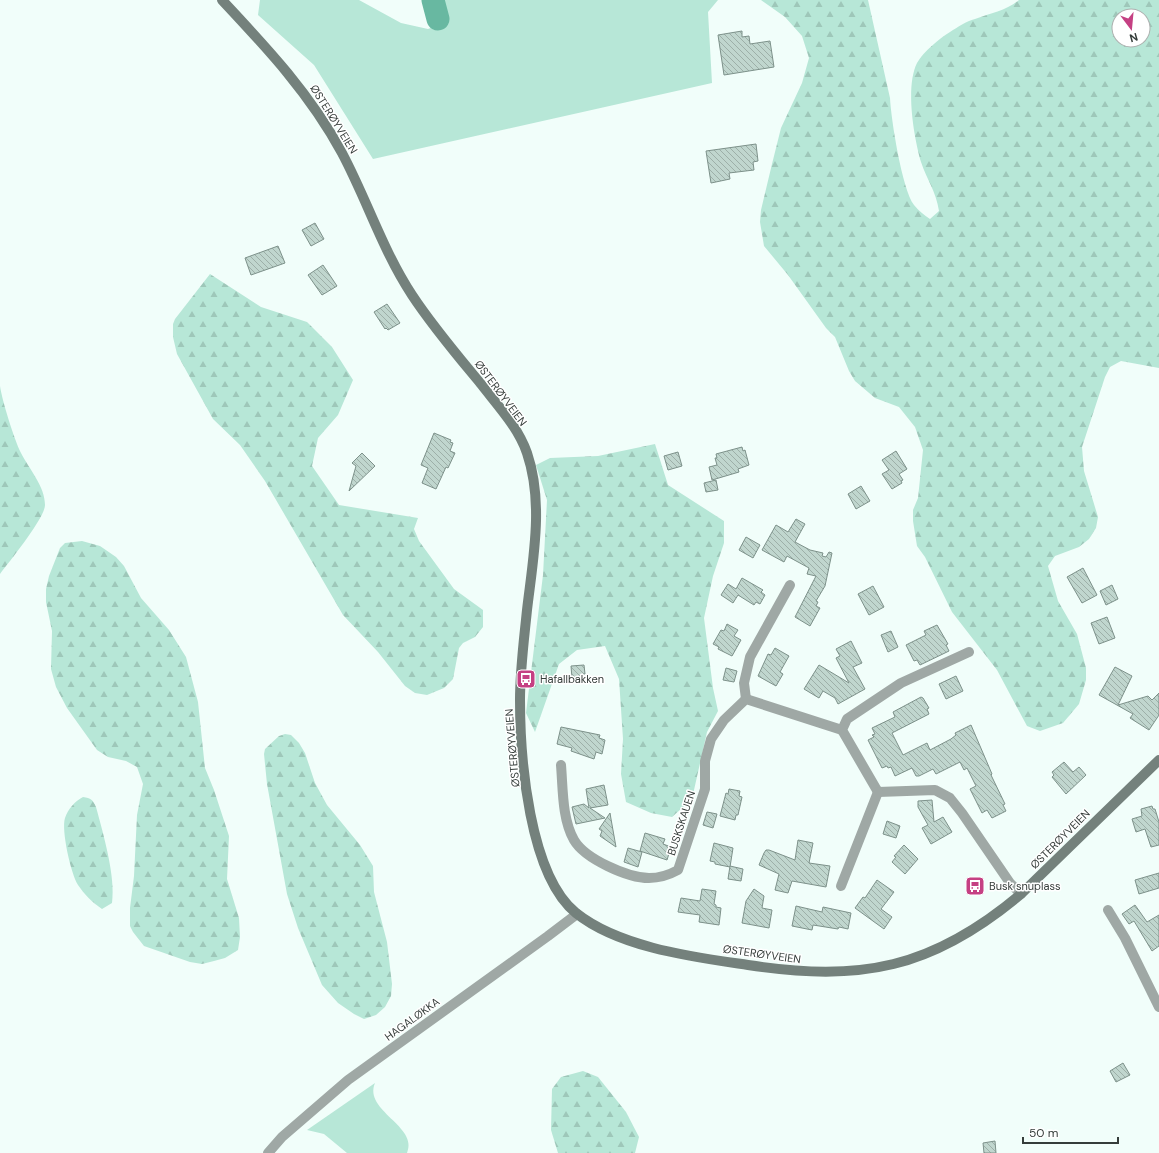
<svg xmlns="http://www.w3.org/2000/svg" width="1159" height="1153" font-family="'DM Sans',sans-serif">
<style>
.green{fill:#b7e7d7}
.forest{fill:url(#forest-firs);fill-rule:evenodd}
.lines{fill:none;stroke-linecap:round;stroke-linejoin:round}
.river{stroke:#68b8a1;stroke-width:23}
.building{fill:url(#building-back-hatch);stroke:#7d918a}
.street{stroke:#9fa8a5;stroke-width:10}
.secondary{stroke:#74817c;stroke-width:10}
.labels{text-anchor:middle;stroke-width:3;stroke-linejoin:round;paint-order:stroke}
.street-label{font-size:11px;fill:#353d3a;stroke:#fff}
.poi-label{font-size:11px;fill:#353d3a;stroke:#fff;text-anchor:start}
</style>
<defs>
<pattern id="forest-firs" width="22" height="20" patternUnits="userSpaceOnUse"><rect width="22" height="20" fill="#b7e7d7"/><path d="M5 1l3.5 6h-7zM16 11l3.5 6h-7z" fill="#9ec7b9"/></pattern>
<pattern id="building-back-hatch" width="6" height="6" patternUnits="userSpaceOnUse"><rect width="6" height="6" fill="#c0d6ce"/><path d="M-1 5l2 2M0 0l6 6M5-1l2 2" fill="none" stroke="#9dafa8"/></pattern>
</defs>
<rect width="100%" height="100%" fill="#f1fefa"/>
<!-- green -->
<g class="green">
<path d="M260,0H359L401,23L428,29L436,26L432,0H718L708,12L712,83L373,159L314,65L258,15Z"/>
<path d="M375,1083C363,1111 419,1126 407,1153H347L324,1134L307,1130Z"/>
</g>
<!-- forest -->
<g class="forest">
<path d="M761,0H868L890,98C891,119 902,189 914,205C919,211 924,215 930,219L939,211C936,191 927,180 921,162C914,138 905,87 917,63C924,51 939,39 950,32C958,27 966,21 975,19C991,13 1006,11 1019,0H1159V368L1121,361L1110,367L1105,377L1082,447L1084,471L1098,517L1096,528L1089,539L1079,547L1055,556L1048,566L1058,601L1077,634L1086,668V680L1079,704L1063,723L1040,731L1027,726L997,670L952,612L925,557L917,546L913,521V510L918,498L923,450L915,427L899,407L875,398L855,381L849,371L835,337L826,328L788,275L764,246L760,222L761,210L772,164L781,128L802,83L809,58L802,36L785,17ZM1119,16H1143V40H1119Z"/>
<path d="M210,274L261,307L307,322L332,347L353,380L338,415L318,438L312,466L339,505L418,518L414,529L419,541L454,589L483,610V627L475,637L463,643L459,648L453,679L444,688L427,695L415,693L405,686L378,652L343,615L265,481L240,445L213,419L177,354L173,337V324L175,319Z"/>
<path d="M0,386C2,400 14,439 21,453C29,469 45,486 45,505C45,518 9,562 0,574Z"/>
<path d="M655,444L668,485L724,521V543L713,576L704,618L713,688L718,711L707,732L692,799L672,817L651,813L626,802L621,774L623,739L619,679L605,646L577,650L559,664L535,732L526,713L543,575L547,500L536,465L550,458L598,456Z"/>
<path d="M82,541L100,546L116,557L124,566L141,598L169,630L186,657L198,702L205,768L214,790L229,836L227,879L239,918L240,937L238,950L225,958L214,961L202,964L190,962L144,946L133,932L130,926V908L134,876L137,815L143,784L137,767L126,761L108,757L97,750L67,708L56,687L51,669L52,631L46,602V589L49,576L60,548L65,543Z"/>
<path d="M285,734L291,735L299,743L305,753L315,783L327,805L360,845L373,866L374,892L387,942L392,984L391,996L385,1007L376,1015L364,1019L354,1014L338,1003L322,985L298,928L287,894L267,784L264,754L265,749L279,736Z"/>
<path d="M83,797C91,798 93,800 96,807C103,833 116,877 112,903L102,909C93,903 84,894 78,885C71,874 61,830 65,818C68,809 75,801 83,797Z"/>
<path d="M583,1071L598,1077L626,1112L639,1137L635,1153H558L551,1130L552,1089L561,1077Z"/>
</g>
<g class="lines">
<!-- river -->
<path class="river" d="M433,0L438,19"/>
</g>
<!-- building -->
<g class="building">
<path d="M742,31V37L749,36L750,44L770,41L774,67L724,75L718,35Z"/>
<path d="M756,144L758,161L753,162L754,170L729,173L730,179L711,183L706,151Z"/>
<path d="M315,223L324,239L311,246L302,230Z"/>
<path d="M278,246L285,263L251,275L245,258Z"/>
<path d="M323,265L337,286L322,295L308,275Z"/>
<path d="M387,304L400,323L388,330L386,328L385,329L374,312Z"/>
<path d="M434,433L451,440L450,442L453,443L450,451L455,453L448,468L446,467L436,489L422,483L428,468L421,465Z"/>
<path d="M742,447L743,451L745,450L749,465L738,469L739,472L712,480L709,467L717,465L715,458H717L716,454Z"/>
<path d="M896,451L907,469L899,474L903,480L901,481L902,483L892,489L882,474L889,470L882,460Z"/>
<path d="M678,452L682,466L668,470L664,456Z"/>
<path d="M362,453L375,466L349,491L356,466L352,463Z"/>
<path d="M716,480L718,490L706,492L704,483Z"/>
<path d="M861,486L870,501L856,509L848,494Z"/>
<path d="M796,519L805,524L795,542L810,550L823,553L822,556L826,557L829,552L832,553L825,586L816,601L818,602L816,606L820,608L810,626L795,617L816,576L807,574L809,568L787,556L784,562L762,550L776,525L788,532Z"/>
<path d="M746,537L760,545L753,558L739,550Z"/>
<path d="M1083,568L1097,595L1082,603L1067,577Z"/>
<path d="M742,578L763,590L761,592L765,595L760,604L756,602L754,605L738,595L733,603L721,595L728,584L736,589Z"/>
<path d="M1112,585L1118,599L1106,605L1100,591Z"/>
<path d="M873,586L884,607L869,615L858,594Z"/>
<path d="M1107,617L1115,638L1099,644L1091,623Z"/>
<path d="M727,624L738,630L734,636L741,640L732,656L718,649L719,647L713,644L721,630L724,631Z"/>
<path d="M937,625L948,644L946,645L949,651L920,665L917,660L914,661L906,645L926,635L924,631Z"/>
<path d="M891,631L898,647L888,652L881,635Z"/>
<path d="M851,641L862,663L853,667L865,689L838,704L835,698L823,691L819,698L804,689L819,665L849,683L836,658L840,656L836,649Z"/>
<path d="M775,648L789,656L780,672L783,674L776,686L758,676L768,654L771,655Z"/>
<path d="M584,665L585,674H583V677L572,678L571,666Z"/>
<path d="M1115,667L1132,676L1118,705L1148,696L1152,700L1159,693V715L1149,730L1130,718L1133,714L1099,695Z"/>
<path d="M726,668L737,671L734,682L723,680Z"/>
<path d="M956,676L963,691L946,699L939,684Z"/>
<path d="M921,697L923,698L929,708L927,709L929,714L892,733L903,755L927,743L930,750L951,739L956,735L955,733L971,725L992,774L991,775L1005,804L1003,805L1006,811L992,818L987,810L982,813L970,789L976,786L967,768L964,770L960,762L936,774L933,769L919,776H916L912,768L895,776L891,767L888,768L887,766L882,768L868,740L874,737L872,735L875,734L872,728L895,717L893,712Z"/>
<path d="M561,727L600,735L599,738L605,740L602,754L596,752L594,759L571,751L572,748L557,744Z"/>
<path d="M1064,762L1073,772L1079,767L1086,775L1066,794L1052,777L1054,775L1052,772Z"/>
<path d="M604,785L608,805L590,808L605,818L576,824L572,807L584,804L589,808L586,789Z"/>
<path d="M729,789L740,791L739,796L742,797L738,815H736L735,820L720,816L726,793L728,794Z"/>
<path d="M932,800L934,822L943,817L952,832L931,844L922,828L928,825L918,807V801Z"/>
<path d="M1152,806L1153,809H1155L1159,822V845L1151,847L1145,829L1136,832L1132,819L1142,816L1141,809Z"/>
<path d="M707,812L717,814L713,828L703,825Z"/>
<path d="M610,813L611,819L616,847L600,836L602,831L599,829Z"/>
<path d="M887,821L900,826L896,838L883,834Z"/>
<path d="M645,833L665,839L663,844L671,847L667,860L640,851Z"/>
<path d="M798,840L813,843L809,863L830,866L826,887L792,881L788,893L775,890L779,874L759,865L764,853L766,850H769L795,860Z"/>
<path d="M714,843L733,848L730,867L715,864V862L710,861Z"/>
<path d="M904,845L918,859L905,874L892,862L896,857L894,856Z"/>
<path d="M628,848L642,852L638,867L624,862Z"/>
<path d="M730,866L743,869L741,881L728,879Z"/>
<path d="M1159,873V888L1139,894L1135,880Z"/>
<path d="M877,880L894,892L881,909L892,917L884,929L855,908L863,897L865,898Z"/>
<path d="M702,889L716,891L714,904L716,905V907L721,908L719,925L699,922L700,915L678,912L681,898L700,901Z"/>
<path d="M754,889L764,896L762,908L772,910L769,928L742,923L746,901Z"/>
<path d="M1135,905L1147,922L1159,915V946L1152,951L1134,921L1129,924L1122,914Z"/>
<path d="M796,906L822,912L823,907L851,913L848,929L839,927L838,929L813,925L812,930L792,926Z"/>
<path d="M1123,1063L1130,1075L1116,1082L1110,1071Z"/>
<path d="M995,1141L996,1153H984L983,1143Z"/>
</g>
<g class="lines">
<!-- street -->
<g class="street">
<path d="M969,652L901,683L847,719L842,730L878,792L935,790L950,798L962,813L1010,883L1021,894"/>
<path d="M746,699L744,683L750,657L790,585"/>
<path d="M561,765C563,789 562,819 574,840C585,859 628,878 649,878C660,878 669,875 678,870L705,789V761L711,739L724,720L746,699L842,730"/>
<path d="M841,886L878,792"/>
<path d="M1108,910L1125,938L1159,1007"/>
<path d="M268,1153L282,1137L348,1080L548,936L577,914"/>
</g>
<!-- secondary -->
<path class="secondary" d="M222,0C267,48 311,95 342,153C367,200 383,251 412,295C433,327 457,355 481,384C498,406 518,427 527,453C544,503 533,559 527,610C524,640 520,670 520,700C520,758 529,875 576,913C620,948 694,957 748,965C861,982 932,969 1021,894L1159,760"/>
</g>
<!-- icons -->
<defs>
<g id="bus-square" transform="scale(1)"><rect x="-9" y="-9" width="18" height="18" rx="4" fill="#c54083" stroke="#fff"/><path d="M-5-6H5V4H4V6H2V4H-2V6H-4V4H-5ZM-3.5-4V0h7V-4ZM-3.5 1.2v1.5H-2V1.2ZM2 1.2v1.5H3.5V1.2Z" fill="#fff"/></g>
</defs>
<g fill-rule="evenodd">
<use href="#bus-square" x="526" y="679"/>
<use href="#bus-square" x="975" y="886"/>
</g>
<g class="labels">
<!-- street labels -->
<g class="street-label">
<text transform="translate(334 119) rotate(58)" y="4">ØSTERØYVEIEN</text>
<text transform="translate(501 393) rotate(53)" y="4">ØSTERØYVEIEN</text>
<text transform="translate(512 748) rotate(-95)" y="4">ØSTERØYVEIEN</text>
<text transform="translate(681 823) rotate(-72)" y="4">BUSKSKAUEN</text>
<text transform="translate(1060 839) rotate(-45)" y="4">ØSTERØYVEIEN</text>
<text transform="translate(762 954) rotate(8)" y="4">ØSTERØYVEIEN</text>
<text transform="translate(412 1019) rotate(-36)" y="4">HAGALØKKA</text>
</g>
<!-- poi labels -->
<g class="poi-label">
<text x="540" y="683">Hafallbakken</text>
<text x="989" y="890">Busk snuplass</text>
</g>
</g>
<!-- north arrow -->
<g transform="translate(1131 28) rotate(164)"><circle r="19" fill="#ffffff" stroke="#aeb1b0"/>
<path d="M0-3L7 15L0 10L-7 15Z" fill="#c54083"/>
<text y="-6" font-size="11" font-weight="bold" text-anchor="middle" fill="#353d3a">N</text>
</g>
<!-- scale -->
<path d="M1023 1137v6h95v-6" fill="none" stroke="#353d3a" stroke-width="2"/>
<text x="1029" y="1137" font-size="12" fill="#353d3a" stroke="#ffffff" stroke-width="3" paint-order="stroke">50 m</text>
</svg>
